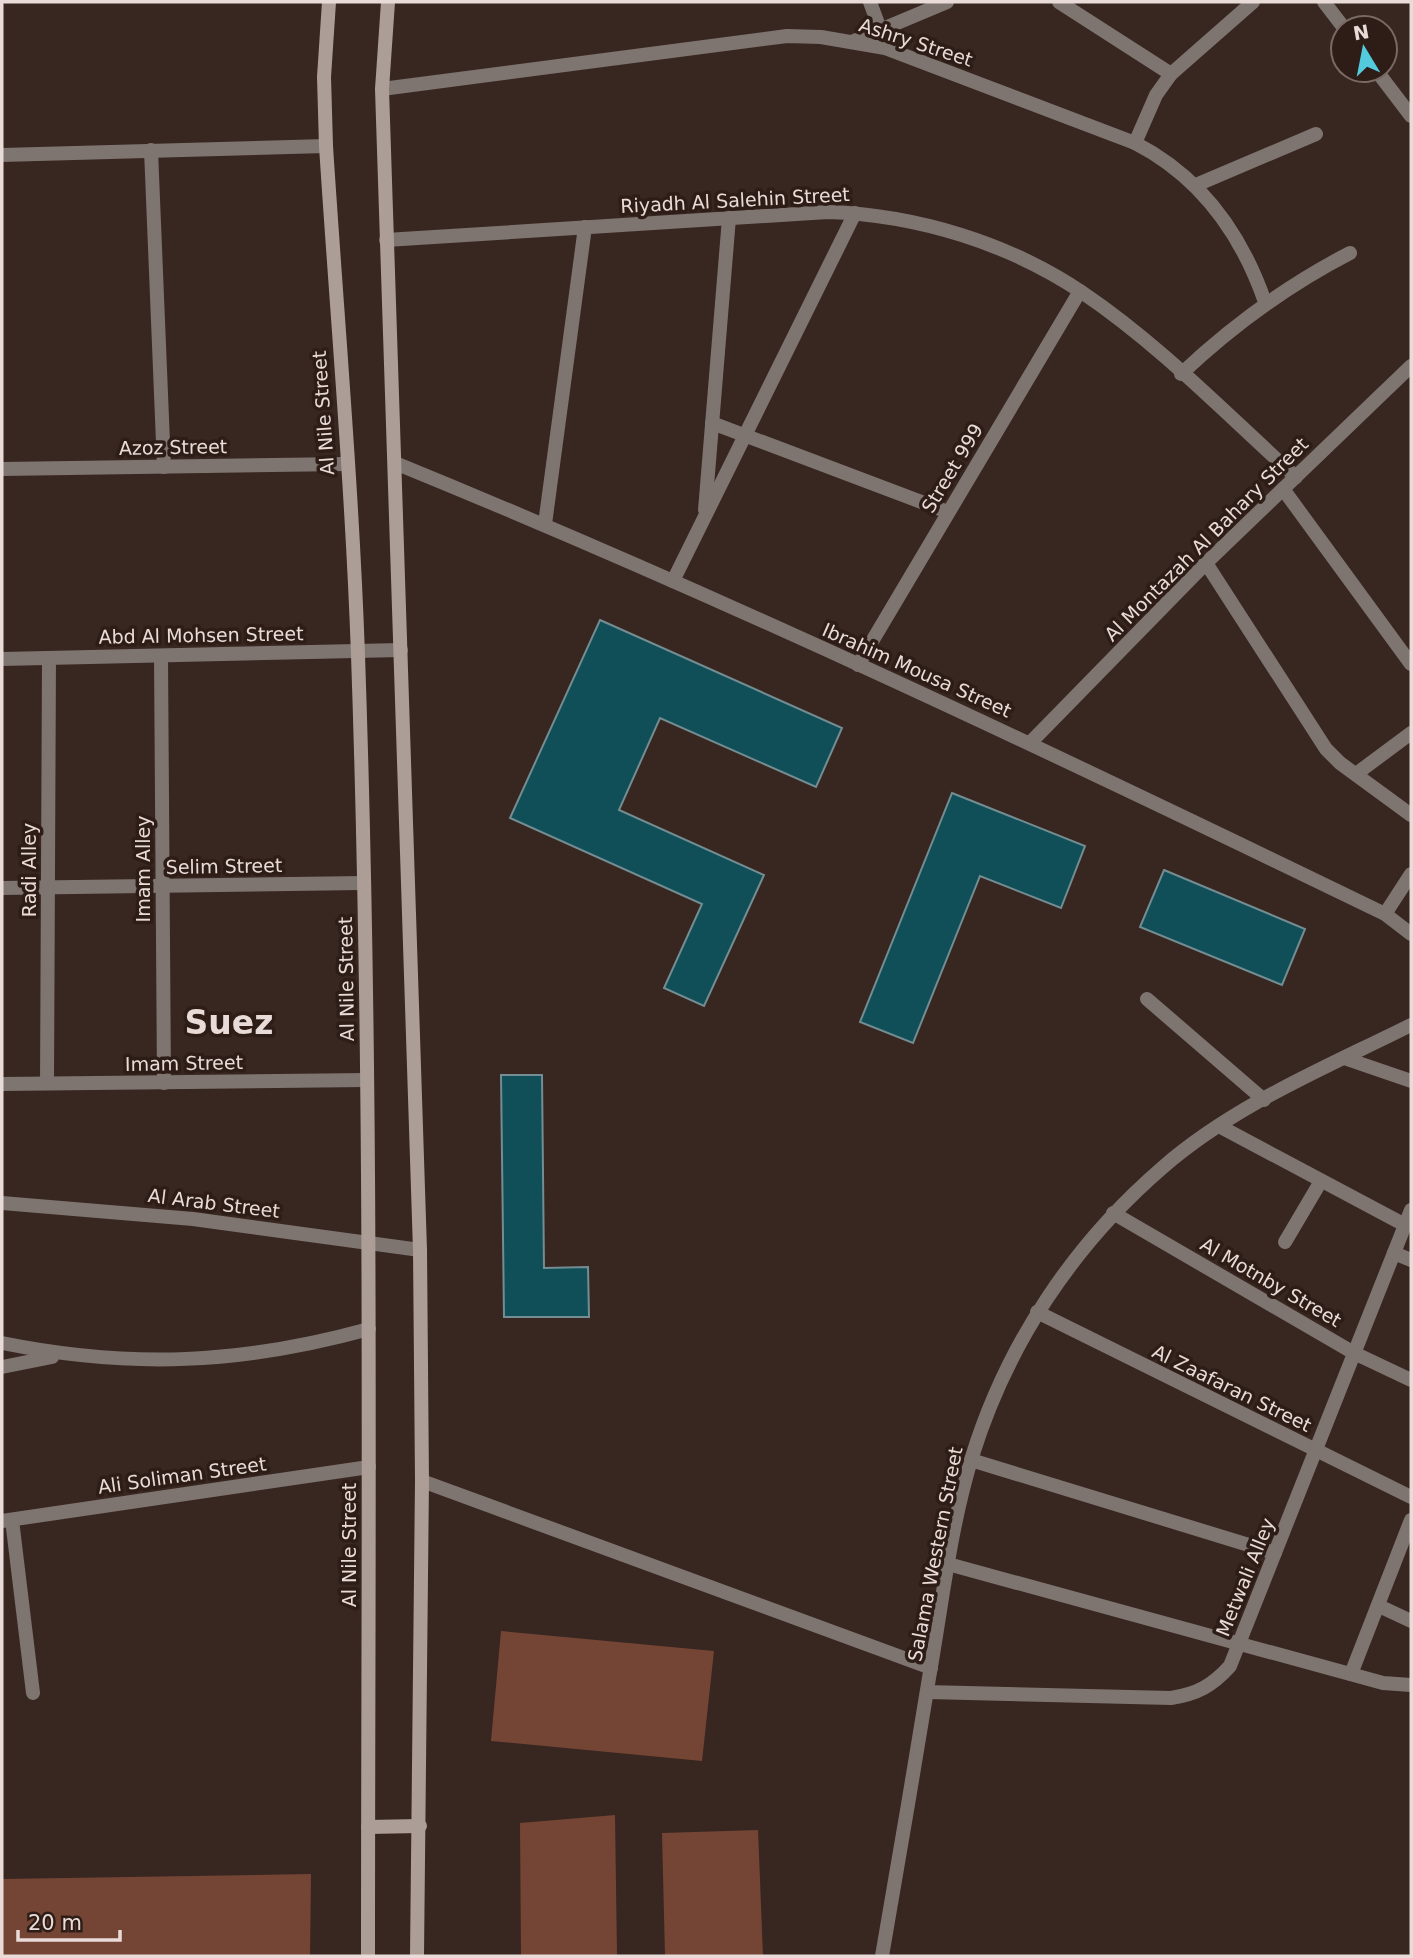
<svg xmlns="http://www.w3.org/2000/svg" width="1413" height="1958" font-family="'DejaVu Sans',sans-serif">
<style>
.green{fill:#744535}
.building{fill:#114f58;stroke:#738d92;stroke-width:2}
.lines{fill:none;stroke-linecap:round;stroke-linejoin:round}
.service{stroke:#7e7470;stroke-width:14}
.minor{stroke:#7e7470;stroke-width:14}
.tertiary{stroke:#7e7470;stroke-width:14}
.secondary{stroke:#ad9d97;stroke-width:14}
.labels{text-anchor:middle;stroke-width:7;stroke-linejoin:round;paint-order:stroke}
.street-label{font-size:19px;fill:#e9dcd8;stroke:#2e1d16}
.town-label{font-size:33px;font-weight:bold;fill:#e9dcd8;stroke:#2e1d16}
</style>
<rect width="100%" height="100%" fill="#382620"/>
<!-- green -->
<g class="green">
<path d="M501,1631L714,1651L702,1761L491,1741Z"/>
<path d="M615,1815L617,1956H521L520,1823Z"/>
<path d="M758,1830L763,1956H665L662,1833Z"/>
<path d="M311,1874L310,1956H2V1879Z"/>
</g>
<!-- building -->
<g class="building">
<path d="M600,620L842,728L816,787L660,718L619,810L764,875L704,1006L664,988L702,904L510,818Z"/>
<path d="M952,793L1085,846L1061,908L980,876L913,1043L860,1022Z"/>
<path d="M1164,870L1305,929L1282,985L1140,927Z"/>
<path d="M501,1075H542L544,1268L588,1267L589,1317H504Z"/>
</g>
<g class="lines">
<!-- service -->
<g class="service">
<path d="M1147,999L1264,1100"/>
<path d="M422,1481L931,1668"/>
</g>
<!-- minor -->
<g class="minor">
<path d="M870,2L880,29"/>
<path d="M1059,2L1171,74"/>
<path d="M1324,2L1344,28"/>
<path d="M854,41L947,2"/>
<path d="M1376,70L1411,116"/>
<path d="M382,89L787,36L821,37L885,48L1135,143C1201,177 1241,233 1265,302"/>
<path d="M1135,143L1156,95L1171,74L1253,2"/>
<path d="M151,150L164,467"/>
<path d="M2,155L326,146"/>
<path d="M1196,185L1316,134"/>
<path d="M386,240L828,212C917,215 1009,243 1083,293C1160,345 1227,415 1296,477"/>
<path d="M1181,374C1233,325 1286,286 1350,253"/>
<path d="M712,423L948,512"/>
<path d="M395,463C731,600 1059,756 1385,914L1411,934"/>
<path d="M2,469L346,464"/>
<path d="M1283,489L1411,664"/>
<path d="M705,510L729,218"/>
<path d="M545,524L585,227"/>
<path d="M1206,563L1326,749L1340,763L1411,815"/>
<path d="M673,581L855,213"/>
<path d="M161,656L164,1083"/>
<path d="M858,665L1080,291"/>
<path d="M1031,742L1206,563L1411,366"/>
<path d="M1356,774L1411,733"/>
<path d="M2,888L363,883"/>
<path d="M1385,914L1411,874"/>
<path d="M1344,1058L1411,1081"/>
<path d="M47,1083L49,658"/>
<path d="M2,1084L367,1080"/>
<path d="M1219,1126L1405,1225"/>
<path d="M2,1203L193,1219L420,1250"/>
<path d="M1113,1213L1354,1353L1411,1380"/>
<path d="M1285,1242L1321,1181"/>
<path d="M1394,1253L1411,1260"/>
<path d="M1037,1312L1411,1497"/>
<path d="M2,1343C131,1369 242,1364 369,1329"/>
<path d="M2,1367L52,1357"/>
<path d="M971,1460L1275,1553"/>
<path d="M12,1520L33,1693"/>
<path d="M2,1521L369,1467"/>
<path d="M948,1564L1383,1683L1411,1685"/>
<path d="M1379,1606L1411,1621"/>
<path d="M1351,1674L1411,1520"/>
<path d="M927,1692L1171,1698C1197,1694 1212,1686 1230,1666L1411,1210"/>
<path d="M882,1956C898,1863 914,1771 929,1678C942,1605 950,1528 972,1457C1007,1344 1073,1245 1162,1168C1234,1105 1327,1067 1411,1025"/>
</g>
<!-- tertiary -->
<path class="tertiary" d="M2,659L401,650"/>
<!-- secondary -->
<g class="secondary">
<path d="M329,2L324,77L326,146C337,316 352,485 358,655C373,1089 368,1522 368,1956"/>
<path d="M388,2L382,89L420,1250L422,1481L417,1956"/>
<path d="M368,1827L420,1826"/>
</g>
</g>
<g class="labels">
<!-- street labels -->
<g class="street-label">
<text transform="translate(916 42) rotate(18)" y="7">Ashry Street</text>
<text transform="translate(735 200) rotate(-3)" y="7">Riyadh Al Salehin Street</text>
<text transform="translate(323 413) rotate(-94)" y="7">Al Nile Street</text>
<text transform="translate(173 447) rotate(-1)" y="7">Azoz Street</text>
<text transform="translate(952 468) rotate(-59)" y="7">Street 999</text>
<text transform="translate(1206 539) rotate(-45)" y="7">Al Montazah Al Bahary Street</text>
<text transform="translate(201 635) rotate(-1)" y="7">Abd Al Mohsen Street</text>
<text transform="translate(917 670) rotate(24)" y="7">Ibrahim Mousa Street</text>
<text transform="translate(224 866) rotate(-1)" y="7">Selim Street</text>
<text transform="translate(143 869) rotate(-90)" y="7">Imam Alley</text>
<text transform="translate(29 870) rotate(-90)" y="7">Radi Alley</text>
<text transform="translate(346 979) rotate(-91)" y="7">Al Nile Street</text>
<text transform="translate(184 1063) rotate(-1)" y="7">Imam Street</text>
<text transform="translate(214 1203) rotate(7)" y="7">Al Arab Street</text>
<text transform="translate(1271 1282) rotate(30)" y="7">Al Motnby Street</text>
<text transform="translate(1232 1388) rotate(26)" y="7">Al Zaafaran Street</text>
<text transform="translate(182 1475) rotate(-8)" y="7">Ali Soliman Street</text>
<text transform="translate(349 1545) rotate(-90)" y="7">Al Nile Street</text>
<text transform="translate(935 1554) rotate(-79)" y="7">Salama Western Street</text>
<text transform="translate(1245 1577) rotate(-68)" y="7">Metwali Alley</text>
</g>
<!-- town labels -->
<g class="town-label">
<text x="229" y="1034">Suez</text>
</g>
</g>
<!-- border -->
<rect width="1413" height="1958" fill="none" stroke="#e9dcd8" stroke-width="7"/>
<!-- north arrow -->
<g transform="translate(1364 49) rotate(350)"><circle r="33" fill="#2e1d16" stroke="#796964" stroke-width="2"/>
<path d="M0-5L12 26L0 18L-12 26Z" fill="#54cadd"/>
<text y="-10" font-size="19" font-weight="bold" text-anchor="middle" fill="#e9dcd8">N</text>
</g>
<!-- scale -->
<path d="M18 1930v10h102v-10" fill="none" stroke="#e9dcd8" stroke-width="3.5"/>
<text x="28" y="1930" font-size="21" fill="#e9dcd8" stroke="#2e1d16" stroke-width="5" paint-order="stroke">20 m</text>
</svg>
